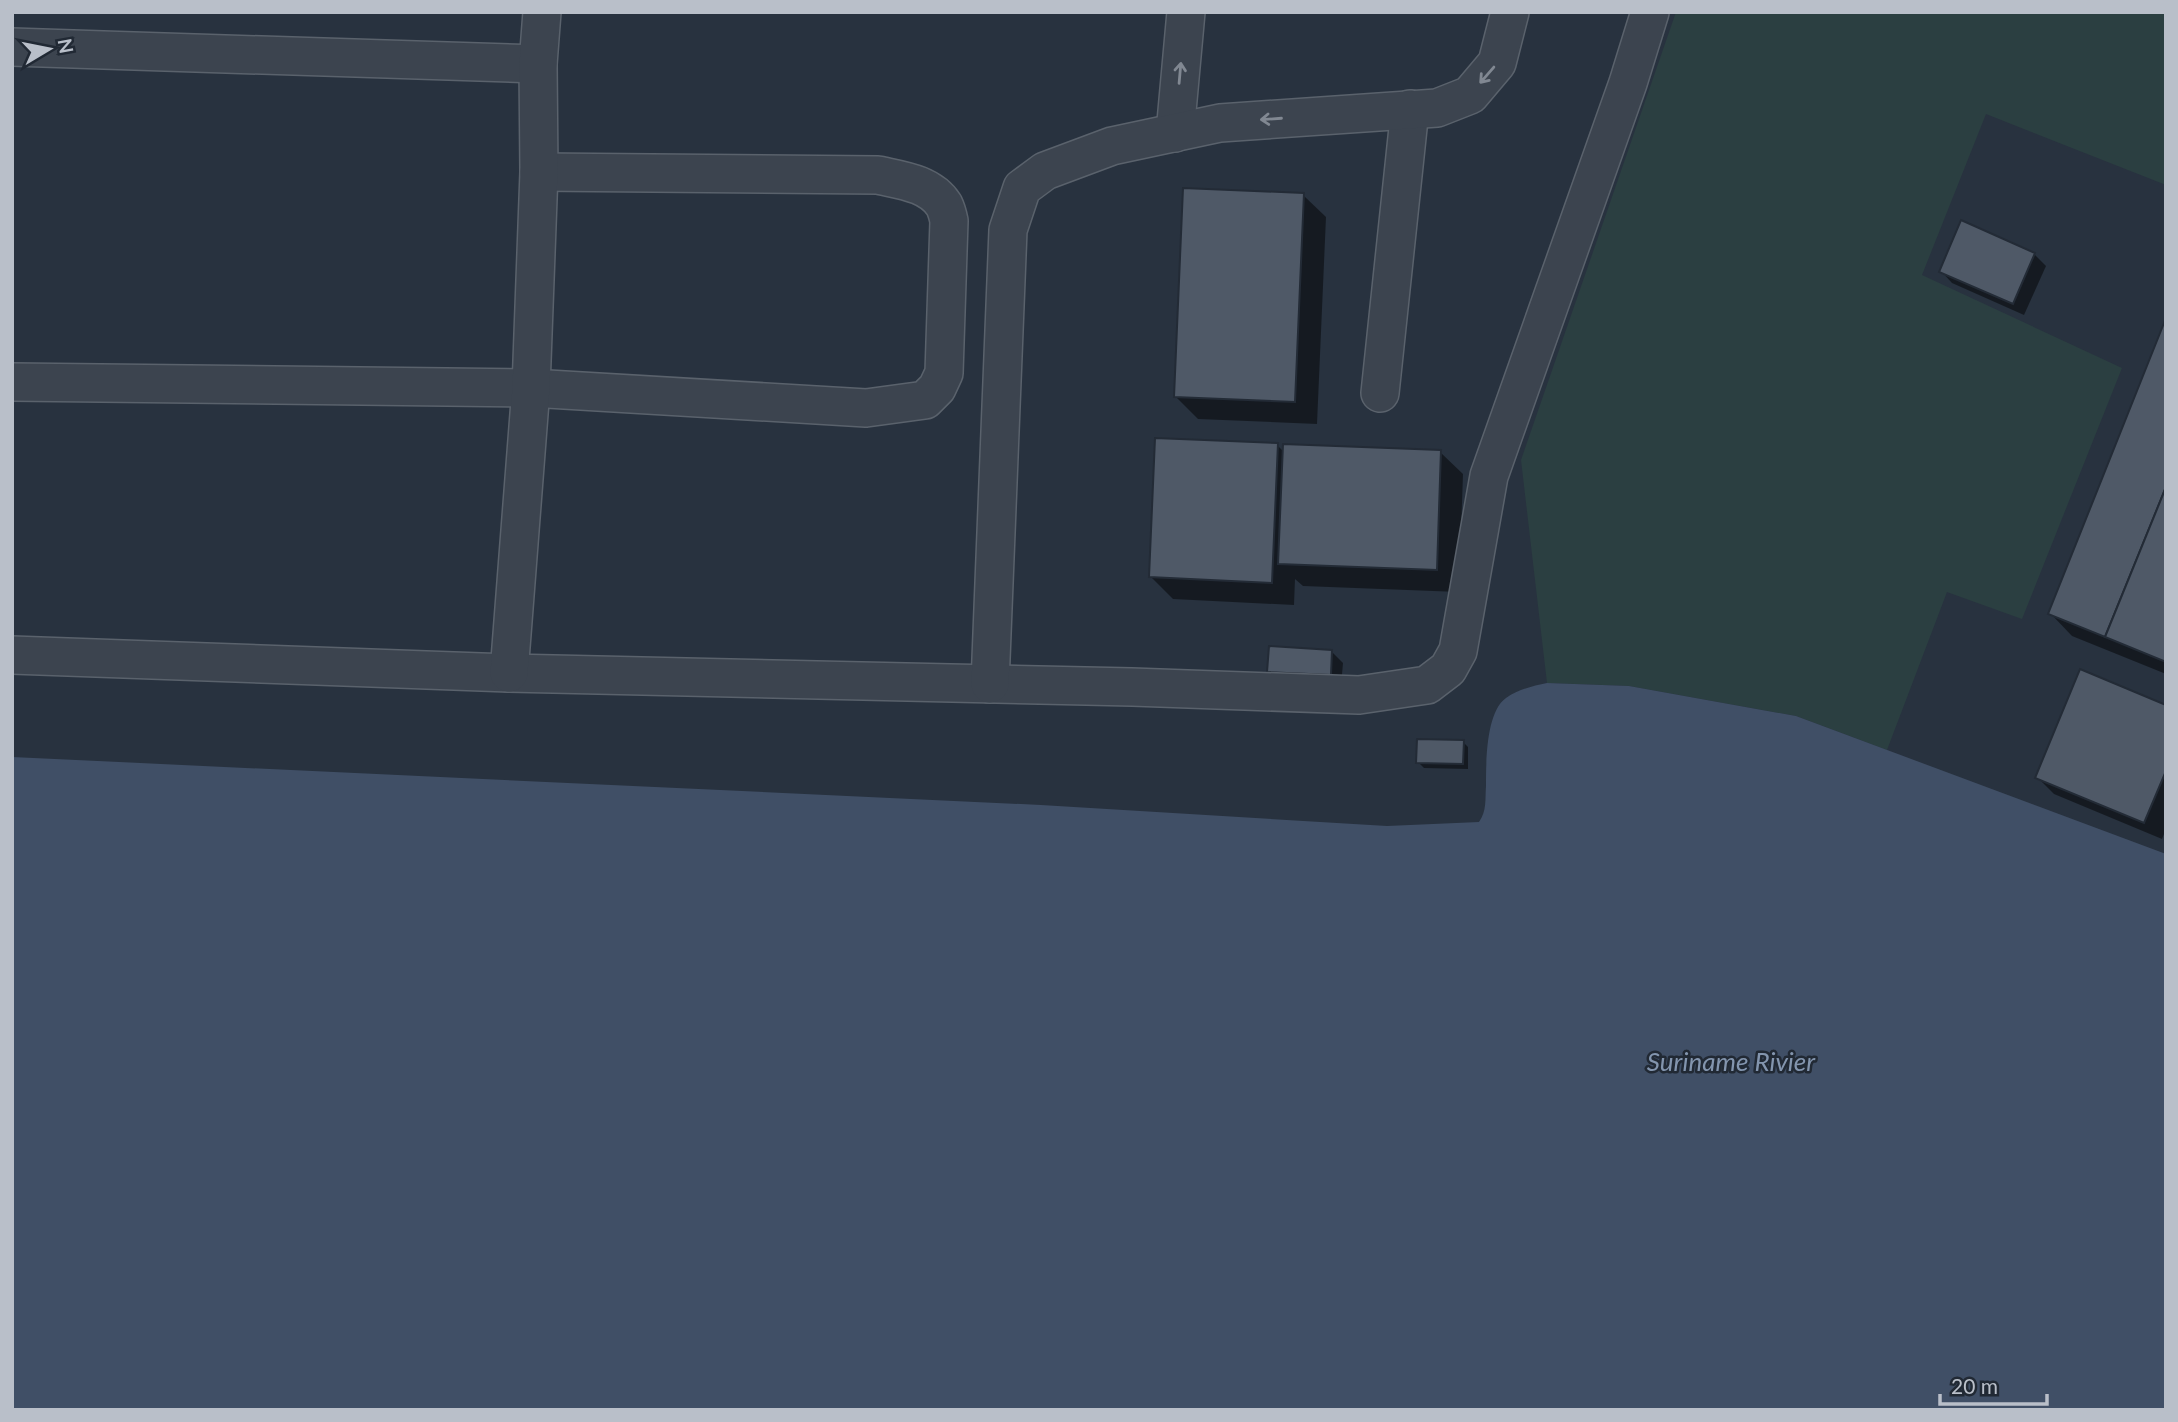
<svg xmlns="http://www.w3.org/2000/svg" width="2178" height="1422" font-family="Lato,sans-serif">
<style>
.green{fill:#2b3f41}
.water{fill:#404f66}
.shadow{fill:#0007}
.building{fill:#4f5967;stroke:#232b36;stroke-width:2}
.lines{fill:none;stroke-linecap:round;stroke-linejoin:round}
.minor-casing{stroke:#5a626c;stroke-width:40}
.minor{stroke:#3c444f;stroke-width:37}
.oneway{stroke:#818892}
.labels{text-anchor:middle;stroke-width:5;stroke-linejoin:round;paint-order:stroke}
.water-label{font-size:26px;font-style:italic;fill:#8395ae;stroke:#212934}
</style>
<rect width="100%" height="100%" fill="#28323f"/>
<!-- green -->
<path class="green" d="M1676,12H2166V185L1986,114L1922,275L2122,368L2022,619L1947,592L1887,750L1796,716L1629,686L1547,683L1521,460Z"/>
<!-- water -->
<path class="water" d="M1547,683L1629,686L1796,716L2166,854V1410H12V757L1041,805L1387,826L1479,822C1487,811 1485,799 1486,786C1486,762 1486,712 1506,698C1519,689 1533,686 1547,683Z"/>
<!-- shadow -->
<g class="shadow">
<path d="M1303,195L1326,217L1317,424L1198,419L1175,396Z"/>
<path d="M2034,254L2046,266L2024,315L1952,283L1941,271Z"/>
<path d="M2166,323V674L2072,636L2050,613Z"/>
<path d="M1277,445L1284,452H1440L1463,474L1459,592L1303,586L1295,579L1294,605L1173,599L1151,577Z"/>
<path d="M1331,651L1343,663L1341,686L1280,683L1269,671Z"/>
<path d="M2166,707V829L2162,839L2054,794L2037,777Z"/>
<path d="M1463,742L1468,747V769L1424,768L1418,762Z"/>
</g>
<!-- building -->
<g class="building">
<path d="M1183,188L1304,193L1295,402L1174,397Z"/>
<path d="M1961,220L2035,253L2013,304L1939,272Z"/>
<path d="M2166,318V487L2105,637L2048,614Z"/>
<path d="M1155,438L1278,443L1272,583L1149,577Z"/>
<path d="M1283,444L1441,450L1437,570L1278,564Z"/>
<path d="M2166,487V662L2105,637Z"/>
<path d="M1269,646L1332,650L1331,675L1267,672Z"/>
<path d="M2080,669L2166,705V771L2144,823L2035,778Z"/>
<path d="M1417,739L1464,740L1463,764L1416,763Z"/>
</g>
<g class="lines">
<!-- minor casing -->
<g class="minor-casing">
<g id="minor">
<path d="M12,47L538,64"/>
<path d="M1175,133L1186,12"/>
<path d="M12,382L531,388L866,408L925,400L937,388L944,373L949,221C948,216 946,209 944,205C930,183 900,180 878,175L539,172"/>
<path d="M1380,393L1410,109"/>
<path d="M12,655L509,673L1132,687L1359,695L1427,685L1448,669L1458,651L1489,476L1628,83L1650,12"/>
<path d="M509,673L531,388L539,172L538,64L542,12"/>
<path d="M990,684L1008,230L1022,188L1045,171L1112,146L1220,123L1437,108L1470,95L1497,63L1510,12"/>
</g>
</g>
<!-- minor -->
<use href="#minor" class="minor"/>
</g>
<!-- one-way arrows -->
<defs><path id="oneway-shaft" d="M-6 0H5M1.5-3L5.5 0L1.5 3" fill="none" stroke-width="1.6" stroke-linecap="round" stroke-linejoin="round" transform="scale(1.75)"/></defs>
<g class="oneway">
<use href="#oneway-shaft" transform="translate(1180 73) rotate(-85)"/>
<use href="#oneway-shaft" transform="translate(1487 75) rotate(131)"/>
<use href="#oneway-shaft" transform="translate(1271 119) rotate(176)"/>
</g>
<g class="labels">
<!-- water labels -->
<g class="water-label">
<text x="1731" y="1071">Suriname Rivier</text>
</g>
</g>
<!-- border -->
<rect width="2178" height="1422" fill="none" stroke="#b9bfc9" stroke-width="28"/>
<!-- north arrow -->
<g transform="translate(49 49) rotate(80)" stroke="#212934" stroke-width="5" paint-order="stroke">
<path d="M0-5L12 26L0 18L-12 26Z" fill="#b9bfc9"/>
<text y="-10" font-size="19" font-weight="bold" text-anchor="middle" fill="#b9bfc9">N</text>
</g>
<!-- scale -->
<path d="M1940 1394v10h107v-10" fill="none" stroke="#b9bfc9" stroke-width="3.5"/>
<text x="1951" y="1394" font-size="21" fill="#b9bfc9" stroke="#212934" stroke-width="5" paint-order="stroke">20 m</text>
</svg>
